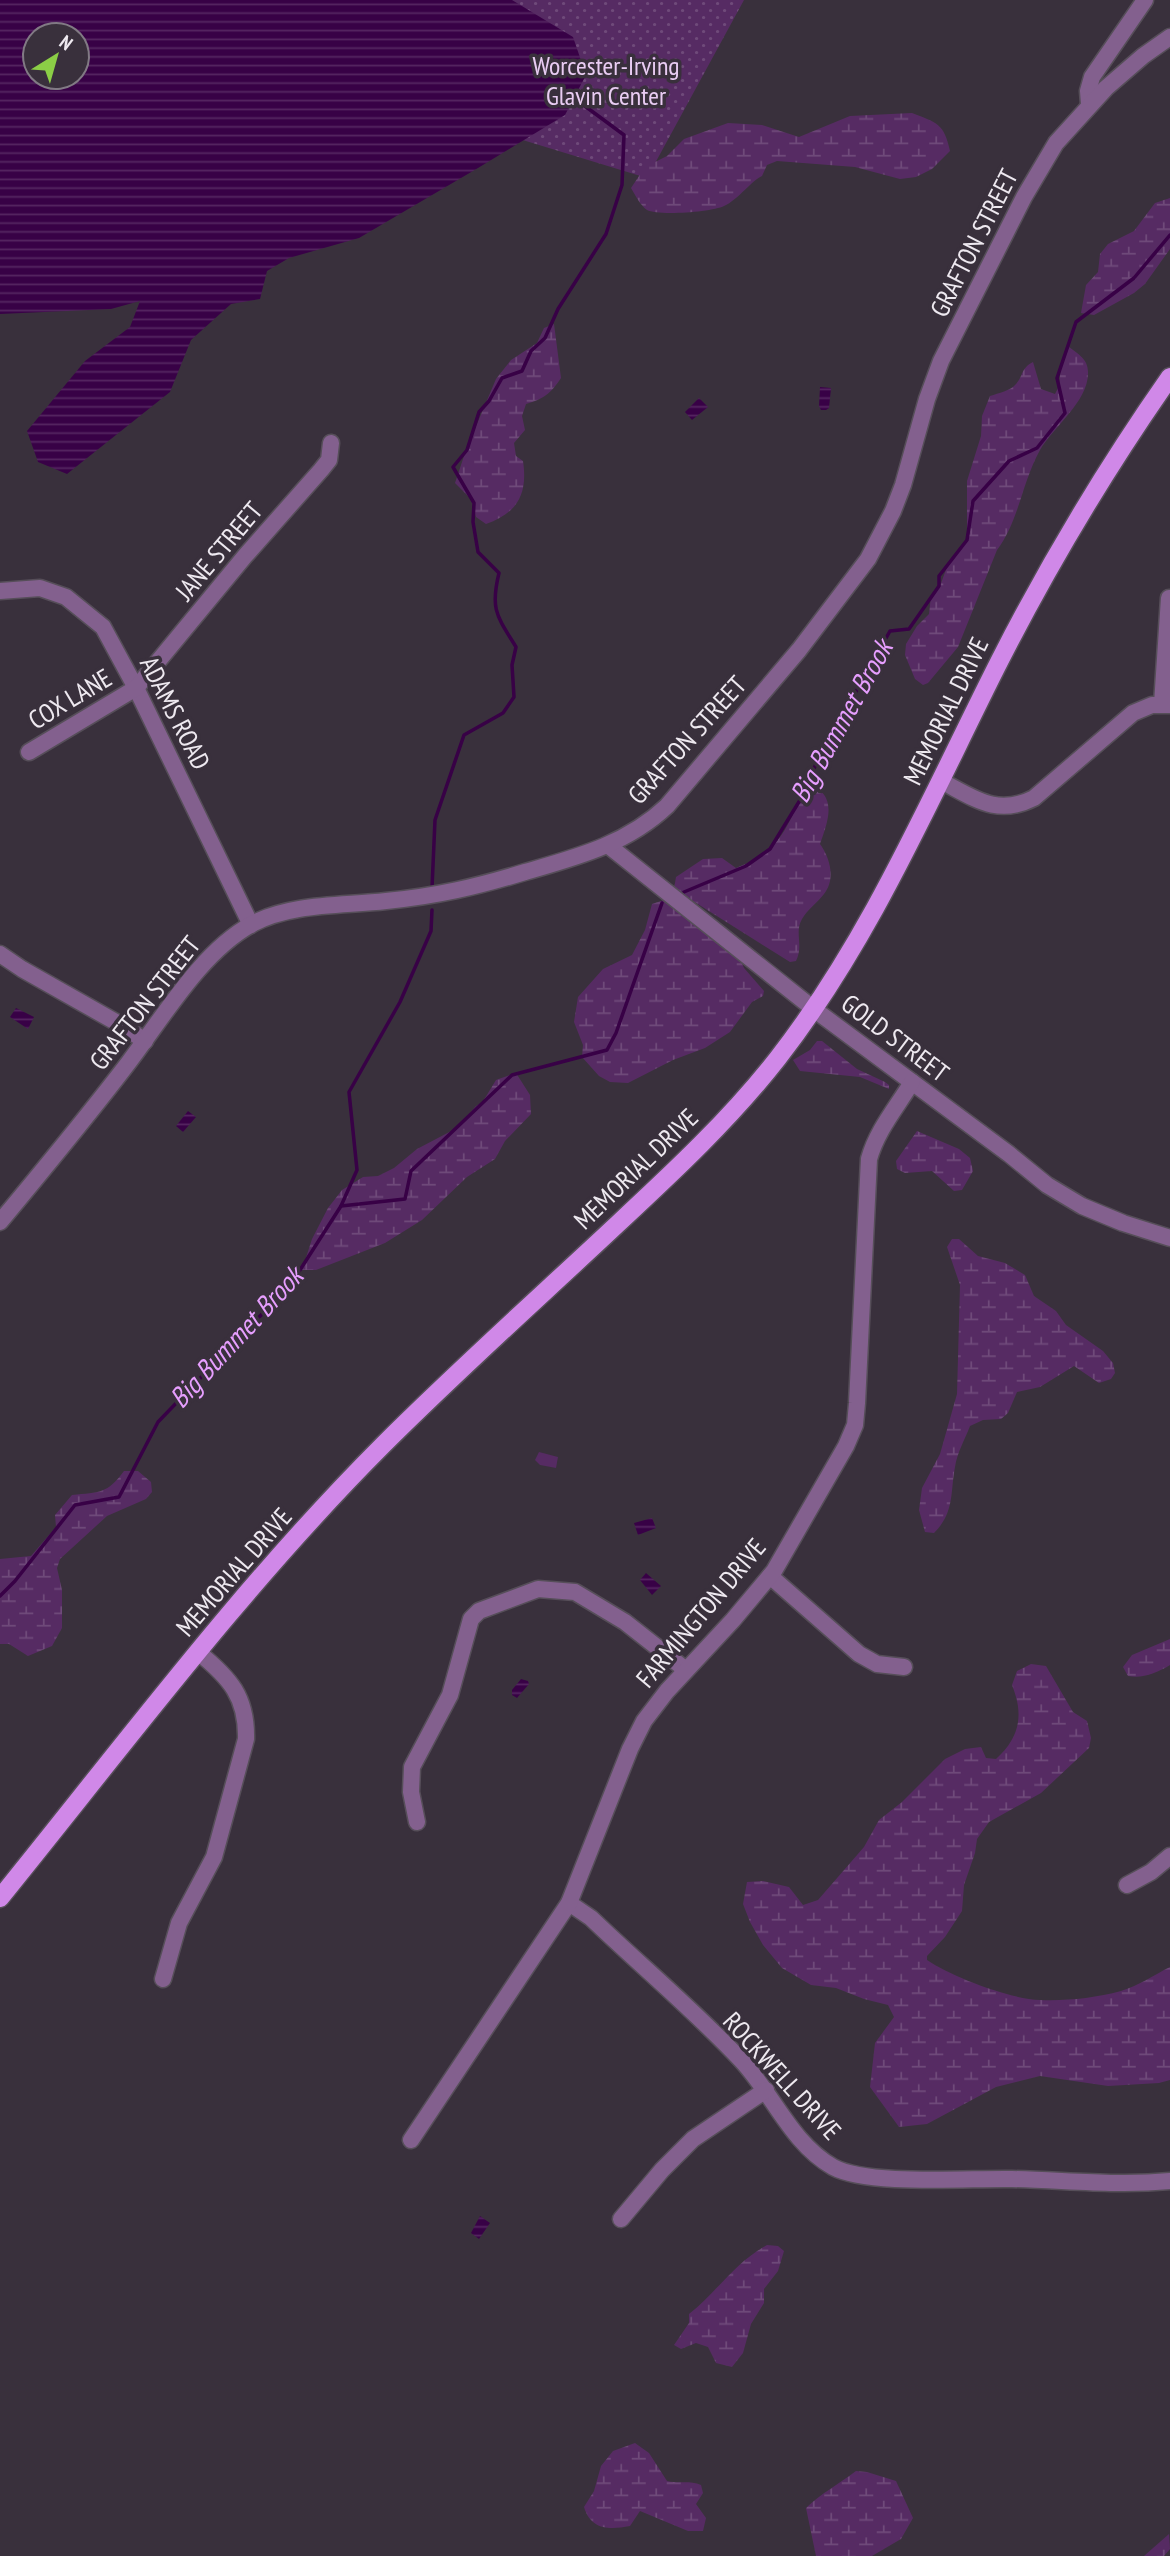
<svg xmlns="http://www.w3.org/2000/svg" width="1170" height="2556" font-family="'PT Sans Narrow',sans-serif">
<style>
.grass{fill:url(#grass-dots);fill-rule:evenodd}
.wetland{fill:url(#wetland-marsh)}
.pitch{fill:#562b63}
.water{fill:url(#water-rules);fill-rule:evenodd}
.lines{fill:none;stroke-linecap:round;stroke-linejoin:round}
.stream{stroke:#380146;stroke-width:3.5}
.minor-casing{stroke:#564e59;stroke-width:19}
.major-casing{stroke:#564e59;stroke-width:21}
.minor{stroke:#83608e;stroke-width:16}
.major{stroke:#d088e8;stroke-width:18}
.labels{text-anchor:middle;stroke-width:7;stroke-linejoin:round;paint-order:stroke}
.park-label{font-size:26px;fill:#e9ccf3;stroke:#39303c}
.street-label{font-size:26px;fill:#eee9f0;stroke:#39303c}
.water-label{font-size:28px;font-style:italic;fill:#e69efe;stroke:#39303c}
</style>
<defs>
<pattern id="grass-dots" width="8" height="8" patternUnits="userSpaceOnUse" patternTransform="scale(1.75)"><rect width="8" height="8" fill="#562b63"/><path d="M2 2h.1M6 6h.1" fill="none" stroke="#6f4a7a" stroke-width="1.8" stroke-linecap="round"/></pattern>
<pattern id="wetland-marsh" width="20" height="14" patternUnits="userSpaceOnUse" patternTransform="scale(1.75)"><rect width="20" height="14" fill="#562b63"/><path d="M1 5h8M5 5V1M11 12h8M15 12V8" fill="none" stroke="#6f4a7a"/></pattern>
<pattern id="water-rules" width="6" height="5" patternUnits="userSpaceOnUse" patternTransform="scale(1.75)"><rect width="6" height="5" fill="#380146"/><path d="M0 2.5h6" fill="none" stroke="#552661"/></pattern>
</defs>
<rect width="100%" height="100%" fill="#39303c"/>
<!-- grass -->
<path class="grass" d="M0,0H744L647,178L209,44L0,275ZM35,35H77V77H35Z"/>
<!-- wetland -->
<g class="wetland">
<path d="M912,113C937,123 944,123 950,151L932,169L916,177L900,179L855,167L777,161L767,165L762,176C752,180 738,200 724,206C712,212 658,216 647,210C641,206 635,195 631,188L645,167L667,156L684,139L728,123L762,125L799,137L850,116Z"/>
<path d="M1170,198V249L1145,284L1134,293L1094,315L1081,313L1086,285L1098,272L1100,254L1108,244L1134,231L1155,203Z"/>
<path d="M554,324L561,378C551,393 544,399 526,404L522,416L525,430L514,443L516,456L523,461C528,495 517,513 486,524L476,517L471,499L455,483L466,450L496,379L511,360L537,343L544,328Z"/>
<path d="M1069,347C1078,354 1088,359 1088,372C1089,401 1053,427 1040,450C1022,482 1019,521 997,550L958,647L928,683L923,685L915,679L905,655L906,644L917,626L929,614L931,596L940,586L948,564L967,538V481L981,436L982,416L990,396C999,393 1010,391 1016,384C1024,375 1020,369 1033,362L1041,389L1055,394L1059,386L1061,365Z"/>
<path d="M807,783C838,795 829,818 820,844C830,858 836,879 824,894C817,903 807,910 802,919C794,933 804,945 796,961L790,962L674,889L676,877L703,859L722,858L736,868C783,850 787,826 807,783Z"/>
<path d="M664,900L738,954L744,968L764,991L763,996L752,1002L730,1032L705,1048L673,1060L628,1083L610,1082L599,1076L582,1057L583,1045L574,1022L578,997L603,969L632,955L645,930L652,904Z"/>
<path d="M817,1041H822L857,1069L885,1082L889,1085V1089L860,1077L800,1071L793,1060L810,1050Z"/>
<path d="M516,1073L530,1095L531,1114L505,1141L495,1159L467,1177L422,1220L385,1243L316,1270H302L312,1239L328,1208L342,1190L363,1177L378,1176L394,1168L417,1149L457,1128L476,1106L482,1103L496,1080Z"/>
<path d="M917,1131L959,1149L970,1158L973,1171L962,1190L954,1191L932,1171L905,1173L897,1169L896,1161Z"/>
<path d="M952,1239H959L978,1256L1005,1263L1025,1275L1034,1296L1056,1311L1066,1325L1103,1351L1113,1363L1115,1373L1111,1379L1099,1383L1074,1366L1040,1387L1017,1392L1008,1413L1001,1419L983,1420L970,1426C965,1439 957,1453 955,1467C950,1493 955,1512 934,1533L925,1532L919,1510L922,1488L940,1454L957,1394L960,1285L947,1247Z"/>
<path d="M124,1471H138L151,1482L152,1492L146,1499L107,1516L60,1559L57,1568L62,1590V1628L52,1646L28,1656L9,1644H0V1559L31,1556L56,1527L55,1515L72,1495C100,1492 107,1494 124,1471Z"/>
<path d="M1170,1639V1665C1157,1673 1142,1679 1128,1676L1123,1667L1132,1655Z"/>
<path d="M1031,1664L1046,1666L1073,1712L1087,1721L1091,1738L1089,1748L1041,1793L989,1822L977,1839L975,1853L964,1885L962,1911L945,1937L927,1956V1960C952,1977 1010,1999 1040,2000C1067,2001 1095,1998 1121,1991C1138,1986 1154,1975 1170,1967V2080L1159,2083L1108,2086L1040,2076L996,2087L927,2124L899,2127L870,2087L875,2043L894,2017L888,2005L864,1999L836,1988L811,1985L782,1968L763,1945L750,1922L743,1904L747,1882L763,1881L789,1887L803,1905L818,1900L864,1847L879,1820L902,1802L945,1759L965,1749L981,1747L986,1758L996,1759C1020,1737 1024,1715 1012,1685L1017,1671Z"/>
<path d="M767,2245L778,2246L784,2251L778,2271L764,2289V2303L751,2324L743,2353L732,2367L716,2363L708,2347L696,2343L681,2349L674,2345L689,2323V2314C717,2292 735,2262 767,2245Z"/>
<path d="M635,2443L649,2453L667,2481C679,2484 690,2480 701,2485L703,2493L696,2504L706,2518L703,2531H688L640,2511L630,2526C609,2530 591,2530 584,2507L594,2491L601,2466L613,2451Z"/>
<path d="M856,2471L867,2472L896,2481L913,2518L901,2539L872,2556H816L806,2508C820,2494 839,2484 856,2471Z"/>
<path d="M1169,2534L1170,2549L1164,2556H1144Z"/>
</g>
<!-- pitch -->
<path class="pitch" d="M539,1452L558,1457L556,1468L540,1465L535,1460Z"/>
<!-- water -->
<g class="water">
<path d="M0,0H512L573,37L586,75L565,115L478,168L359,238L289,258L267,271L260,299L231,304L191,340L170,392L67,474L38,462L27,431L85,361L130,327L140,301L111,309L0,314ZM35,35H77V77H35Z"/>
<path d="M820,387L831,388L829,408L826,410H821L819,406Z"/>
<path d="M699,398L708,407L692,420L685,412Z"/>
<path d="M16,1008L34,1017L28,1029L10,1017Z"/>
<path d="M188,1111L196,1117L183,1132L176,1126Z"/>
<path d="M652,1518L656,1528L638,1535L634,1523Z"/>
<path d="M646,1573L661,1586L652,1595L640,1580Z"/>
<path d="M521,1679L528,1681L529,1684L517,1698L512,1695V1690Z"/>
<path d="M480,2216L490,2223L479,2239L471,2233Z"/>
</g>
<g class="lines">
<!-- stream -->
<g class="stream">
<path d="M432,888L435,820L464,735L503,713L514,697L512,665L516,647C497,616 490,610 499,573L478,552L473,522L474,503L453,467L467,450L479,412L489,401L502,378L522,371L531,351L545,338L558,309L606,234L622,185L624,135L570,95"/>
<path d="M684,892L746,866L770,849L805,792L817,761L890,631L909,629L939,586V576L967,540L973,501L1009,461L1037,448L1065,413L1057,378L1076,322L1134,278L1170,235"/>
<path d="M341,1206L357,1170L349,1092L400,1002L431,931L432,910"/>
<path d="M0,1596L15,1581L75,1505L119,1497L158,1422L291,1284L341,1206L405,1199L411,1171L512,1075L607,1050L616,1033L662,903"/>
</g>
<!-- minor casing -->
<g class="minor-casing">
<g id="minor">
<path d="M1089,104L1088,91L1092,77L1145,0"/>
<path d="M0,591L40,588L66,597L103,627L136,688L251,925"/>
<path d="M1162,704L1169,598"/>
<path d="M29,752L136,688L245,556L321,470L329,460L331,443"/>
<path d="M941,781C974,798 997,817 1034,798L1133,713L1152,705H1170"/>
<path d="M609,846L815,1010L1009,1154L1047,1185L1082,1206L1123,1223L1170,1238"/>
<path d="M0,954L22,969L121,1025L145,1041"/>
<path d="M0,1222C44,1169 88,1116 129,1062C164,1016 201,952 252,924C291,903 342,906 386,901C437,896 476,887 525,872C577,857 627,844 667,806L799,650L868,559L893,511L903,485L927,399L941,361L1024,197L1056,143L1106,88L1143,56L1170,37"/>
<path d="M770,1576L859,1654L877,1664L904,1667"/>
<path d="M417,1822L411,1792L412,1767L450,1695L471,1619L479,1611L538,1589L575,1592L625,1622L686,1670"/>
<path d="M1127,1885L1151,1872L1170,1856"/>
<path d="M569,1903L591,1918C640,1965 694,2010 741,2060C773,2094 791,2143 833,2167C868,2186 968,2178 1012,2179C1065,2180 1117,2186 1170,2181"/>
<path d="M163,1979L179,1923L214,1857L246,1739C247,1697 230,1678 198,1652"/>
<path d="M411,2140L569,1903L630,1749L644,1721L667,1691L733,1620L774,1571L846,1446L855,1425L857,1403L869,1159C877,1130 897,1107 912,1082"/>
<path d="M621,2219L662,2170L693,2139L766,2090"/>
</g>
</g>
<!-- major casing -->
<g class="major-casing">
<path id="major" d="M0,1898C124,1745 243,1585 383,1445C456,1372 533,1303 609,1232C668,1177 728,1122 778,1058C872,937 931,796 1000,660C1050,562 1107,467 1170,377"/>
</g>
<!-- minor -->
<use href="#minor" class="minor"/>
<!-- major -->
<use href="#major" class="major"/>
</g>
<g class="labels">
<!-- park labels -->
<g class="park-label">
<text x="606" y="75">Worcester-Irving<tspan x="606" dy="30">Glavin Center</tspan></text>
</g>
<!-- street labels -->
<g class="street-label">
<text transform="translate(974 243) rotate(-63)" y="9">GRAFTON STREET</text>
<text transform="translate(219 551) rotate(-50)" y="9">JANE STREET</text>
<text transform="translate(70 699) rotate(-31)" y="9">COX LANE</text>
<text transform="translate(946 711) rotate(-64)" y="9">MEMORIAL DRIVE</text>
<text transform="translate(175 713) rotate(63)" y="9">ADAMS ROAD</text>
<text transform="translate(687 740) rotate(-48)" y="9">GRAFTON STREET</text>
<text transform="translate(145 1003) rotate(-52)" y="9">GRAFTON STREET</text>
<text transform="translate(895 1038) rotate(37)" y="9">GOLD STREET</text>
<text transform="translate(636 1169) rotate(-44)" y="9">MEMORIAL DRIVE</text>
<text transform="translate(234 1572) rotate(-49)" y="9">MEMORIAL DRIVE</text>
<text transform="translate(701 1613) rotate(-50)" y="9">FARMINGTON DRIVE</text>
<text transform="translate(782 2076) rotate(48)" y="9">ROCKWELL DRIVE</text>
</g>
<!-- water labels -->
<g class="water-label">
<text transform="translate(841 721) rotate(-61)" y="10">Big Bummet Brook</text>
<text transform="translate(236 1337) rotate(-47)" y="10">Big Bummet Brook</text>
</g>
</g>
<!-- north arrow -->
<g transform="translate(56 56) rotate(37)"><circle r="33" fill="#39303c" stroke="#817a84" stroke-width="2"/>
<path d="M0-5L12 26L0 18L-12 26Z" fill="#8bce46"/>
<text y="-10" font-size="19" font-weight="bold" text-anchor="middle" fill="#eee9f0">N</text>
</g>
</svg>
